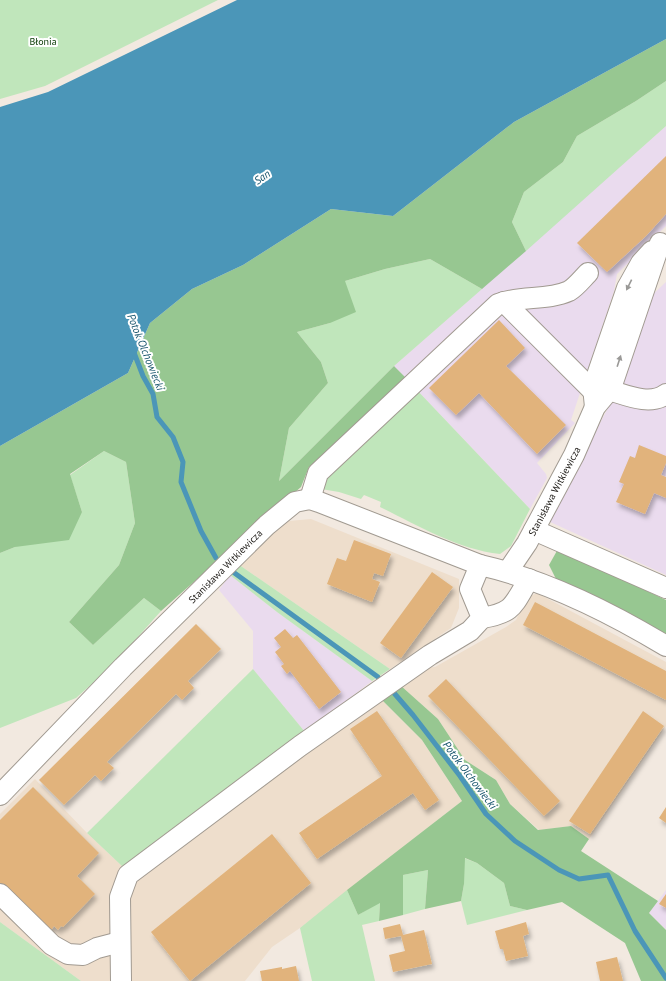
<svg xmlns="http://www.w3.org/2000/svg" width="666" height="981" font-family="'PT Sans',sans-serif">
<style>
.commercial{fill:#eadbee}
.industrial{fill:#eedecc}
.green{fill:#c0e6bb}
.forest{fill:#97c791}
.water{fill:#4b96b8}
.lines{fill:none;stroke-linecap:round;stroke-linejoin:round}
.stream{stroke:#4b96b8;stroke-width:5}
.building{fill:#e1b37b;filter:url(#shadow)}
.minor-casing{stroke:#a19a91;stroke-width:22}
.minor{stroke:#fff;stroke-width:20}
.oneway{fill:#9a9997}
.labels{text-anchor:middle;stroke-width:4;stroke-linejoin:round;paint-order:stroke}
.park-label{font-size:10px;fill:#083903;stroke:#fff}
.street-label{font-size:10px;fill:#1f1c18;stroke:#fff}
.water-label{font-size:11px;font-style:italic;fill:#17546c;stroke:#fff}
</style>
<defs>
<filter id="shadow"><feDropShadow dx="2.5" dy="4.5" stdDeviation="2" flood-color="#0004"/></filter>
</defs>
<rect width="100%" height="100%" fill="#f2e9e0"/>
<!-- commercial -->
<g class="commercial">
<path d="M666,126V226L617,274L614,291L571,420L575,423L537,463L546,474L547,478L530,509L394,366Z"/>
<path d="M666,282V575L548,521L608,408L646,301Z"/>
<path d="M230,575L277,612L372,681L305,732L253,669V631L219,590Z"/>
<path d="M666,890V930L649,913Z"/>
</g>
<!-- industrial -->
<g class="industrial">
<path d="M311,519L459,579V608L451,628L390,669L238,564L267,534L289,521Z"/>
<path d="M537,593L666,662V726L589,839L571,826L539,830L510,804L496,780L465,760L438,719L400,685L425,668L435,667L506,627L516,620L526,598Z"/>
<path d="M380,698L422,740L462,801L300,928L272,947L245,981H81L0,922V814L35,779L87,833L123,867Z"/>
</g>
<!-- green -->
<g class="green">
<path d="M0,0H218L45,86L0,99Z"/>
<path d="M666,81V126L526,251L512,222L524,192L563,162L577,136L636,101Z"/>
<path d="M430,259L482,289L394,366L279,481L289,428L328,383L321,362L297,332L330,323L345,281L385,269Z"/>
<path d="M415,388L530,509L511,546L500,554C457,549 419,526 380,507L381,502L364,495L361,499L339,492L321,489L324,476Z"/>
<path d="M104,451L126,462L135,523L119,565L69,622L93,645L144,598L161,611L112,666L76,698L0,728V553L15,547L82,512L70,475Z"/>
<path d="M238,564L390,669L372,681L277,612L230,575Z"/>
<path d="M253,669L305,732L123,867L87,833Z"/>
<path d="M464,858L477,863L504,883L510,906L527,910L467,925L461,901L464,884Z"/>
<path d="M428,870L425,909L403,915V875Z"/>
<path d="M347,890L358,915L380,902L379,921L362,925L375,981H312L300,928Z"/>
<path d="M0,922L81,981H0Z"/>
</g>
<!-- forest -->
<g class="forest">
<path d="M666,39V81L636,101L577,136L563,162L524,192L512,222L526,251L482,289L430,259L385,269L345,281L356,312L330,323L297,332L321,362L328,383L289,428L279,481L394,366L409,381L309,467L301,487L161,611L144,598L93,645L69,622L119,565L135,523L126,462L104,451L70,474L82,512L69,540L15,547L0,553V446L128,373L150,323L192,289L243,265L331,209L393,216L514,122Z"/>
<path d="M558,549L666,600V637L556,579L549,565Z"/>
<path d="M400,685L438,719L465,760L496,780L510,804L538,830L571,826L589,839L581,851L658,901L649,913L666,930V981H641L625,943L562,902L527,910L510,906L504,883L477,863L465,858L464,884L461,901L425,909L428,870L403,875V915L379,921L380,903L358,915L347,890L462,801L422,740L380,698Z"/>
</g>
<!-- water -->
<path class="water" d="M237,0H666V39L514,122L393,216L331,209L243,265L192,289L150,323L128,373L0,446V107L48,92Z"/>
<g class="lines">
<!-- stream -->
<g class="stream">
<path d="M133,350L143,376L153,394L157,417L173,437L183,462L181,482L201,531L216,558"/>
<path d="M229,569L378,677"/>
<path d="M394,693L413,715L460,776L486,814L515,841L559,870L579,879L608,875L635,931L666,978"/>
</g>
</g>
<!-- building -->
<g class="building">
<path d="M666,156V214L646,236L607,272L577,243Z"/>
<path d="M499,320L525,348L506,366L566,425L537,454L479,393L456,415L429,388Z"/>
<path d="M639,445L666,456V463L661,475L666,477V498L654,493L645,514L616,502L624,484L619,482L630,456L635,458Z"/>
<path d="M354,540L391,554L383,576L374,573L372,579L380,582L372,602L327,584L337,558L346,561Z"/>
<path d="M432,572L453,587L401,658L380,643Z"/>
<path d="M535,602L666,671V700L523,625Z"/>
<path d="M196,624L221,649L188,681L194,688L182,700L176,694L107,762L114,768L101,781L95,775L64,805L39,780Z"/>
<path d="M285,629L293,638L297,635L341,692L319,709L290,671L287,674L281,666L284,664L275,652L281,647L274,638Z"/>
<path d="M446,679L560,801L544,816L428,696Z"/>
<path d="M377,711L439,800L425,810L413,793L317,859L299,833L382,776L350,729Z"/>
<path d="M643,711L664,726L590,834L569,821Z"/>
<path d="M33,787L99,853L77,876L95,894L63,927L61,926L58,930L54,926L49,933L0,883V820Z"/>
<path d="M666,807V823L659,818Z"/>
<path d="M272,834L311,883L190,981L151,932Z"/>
<path d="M666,894V908L659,904Z"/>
<path d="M526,922L529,934L523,936L528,956L506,961L503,949H500L495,931Z"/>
<path d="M400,924L403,935L424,930L432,964L393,972L389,955L405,951L401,936L385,939L383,928Z"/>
<path d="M617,957L623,981H600L596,962Z"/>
<path d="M296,966L299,981H262L260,971L282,967V969Z"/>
</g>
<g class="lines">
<!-- minor casing -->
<g class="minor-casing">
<g id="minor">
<path d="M504,302L592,390"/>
<path d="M609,390C626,395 650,406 666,394"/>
<path d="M595,407L593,387L627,288L641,263L652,251"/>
<path d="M310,499L318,473L498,304C521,295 547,301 569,291C576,287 582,279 588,273"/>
<path d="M534,530L666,588"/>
<path d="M508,571L527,543L574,455L595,407L611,388L660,243"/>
<path d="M482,618C514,613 513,605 529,579"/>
<path d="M0,795L123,667L267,525L295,502L310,499L319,502L480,565C546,580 608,611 666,646"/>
<path d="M0,894L52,945L68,954L83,955L97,948L120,942"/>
<path d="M121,981L120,897L128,875L300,746L430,655L470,631L482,618L470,589L480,565"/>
</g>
</g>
<!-- minor -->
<use href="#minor" class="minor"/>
</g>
<!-- one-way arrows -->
<defs><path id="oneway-solid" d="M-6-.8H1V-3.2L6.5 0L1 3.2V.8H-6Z"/></defs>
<g class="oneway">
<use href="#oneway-solid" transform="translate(629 285) rotate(116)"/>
<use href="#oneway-solid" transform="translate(619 361) rotate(-72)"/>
</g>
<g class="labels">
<!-- park labels -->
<g class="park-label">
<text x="43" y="45">Błonia</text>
</g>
<!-- street labels -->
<g class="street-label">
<text transform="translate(554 491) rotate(-62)" y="4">Stanisława Witkiewicza</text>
<text transform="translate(225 566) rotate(-45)" y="4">Stanisława Witkiewicza</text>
</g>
<!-- water labels -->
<g class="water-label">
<text transform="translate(262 177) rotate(-35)" y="4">San</text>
<text transform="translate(146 352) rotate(68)" y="4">Potok Olchowiecki</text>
<text transform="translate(470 775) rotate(53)" y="4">Potok Olchowiecki</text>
</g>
</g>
</svg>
